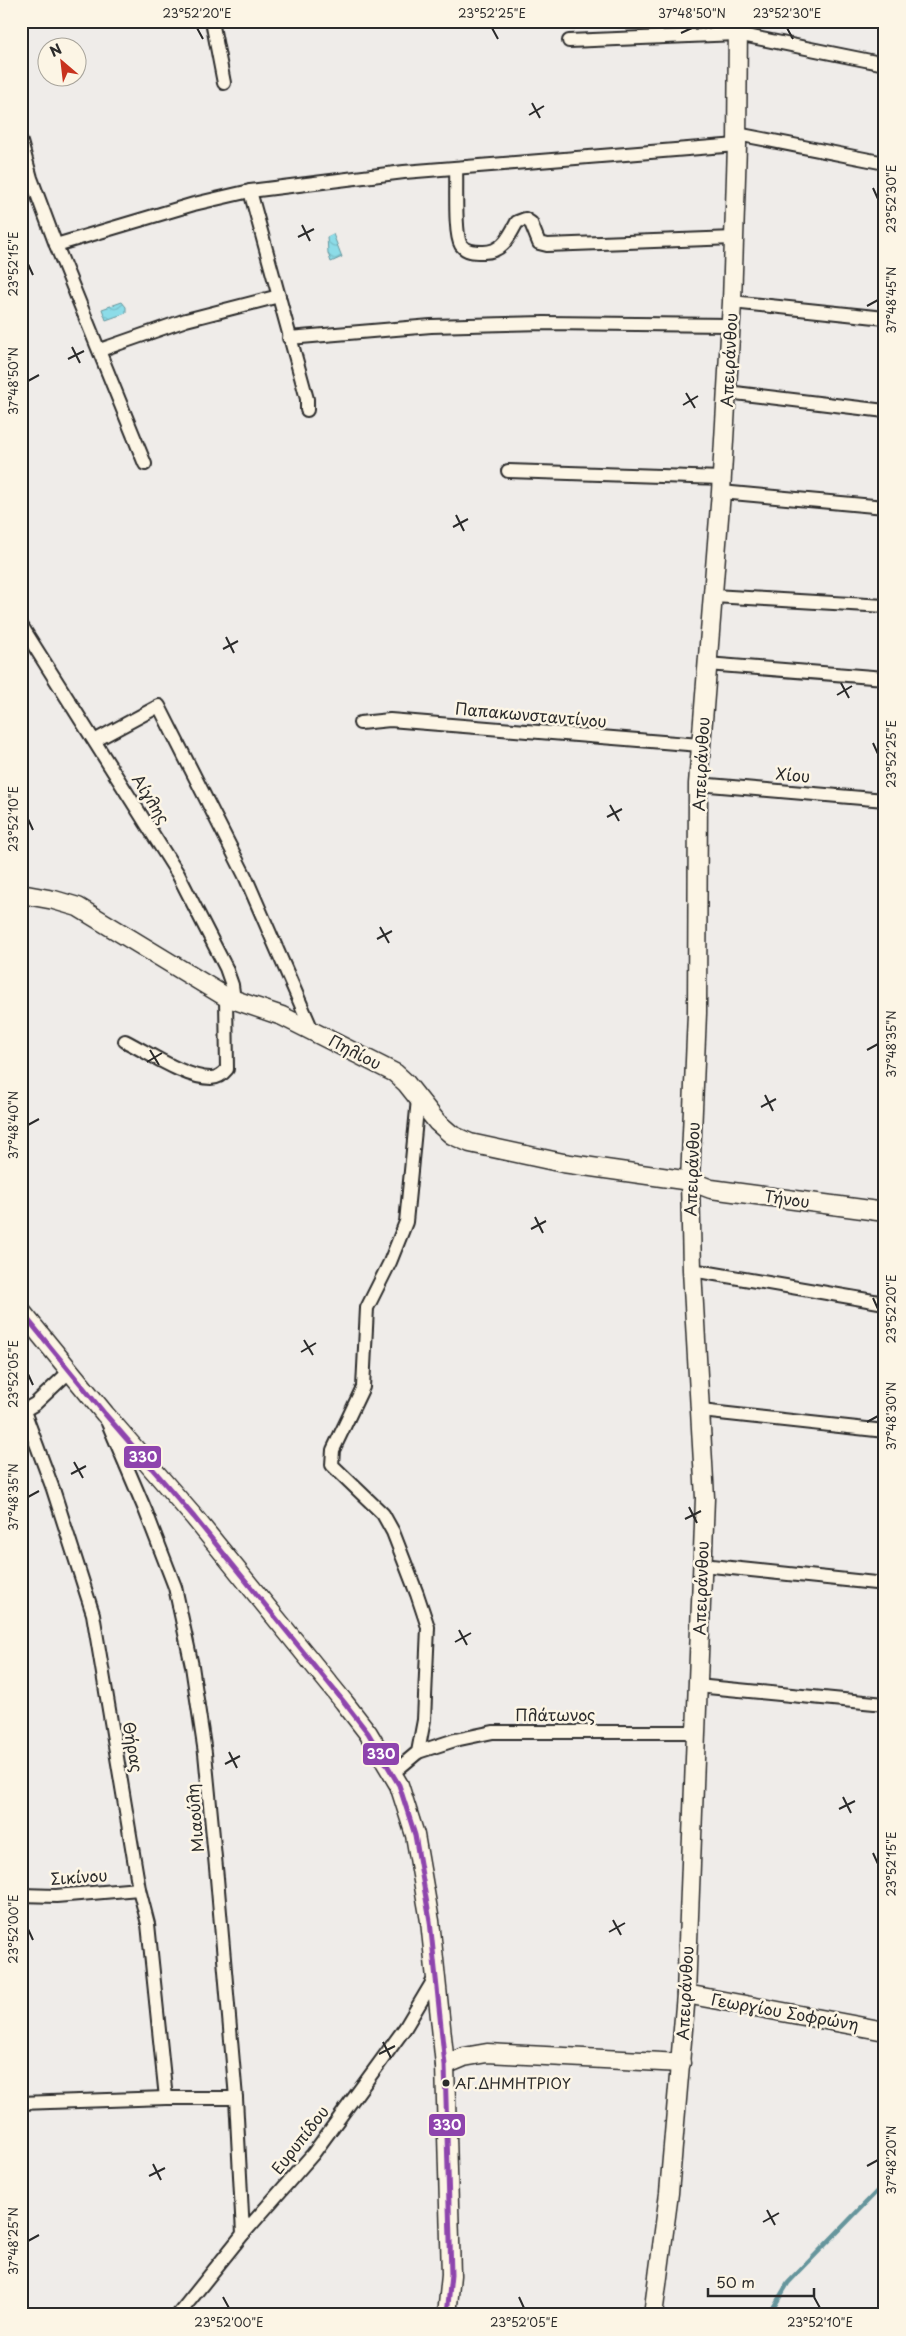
<svg xmlns="http://www.w3.org/2000/svg" width="906" height="2336" font-family="'Playpen Sans',sans-serif">
<style>
.water{fill:url(#water-waves);stroke:#65959c}
.lines{fill:none;stroke-linecap:round;stroke-linejoin:round}
.stream{stroke:#65959c;stroke-width:4.5}
.street-casing{stroke:#2b2b2b;stroke-width:16}
.secondary-casing{stroke:#2b2b2b;stroke-width:21}
.street{stroke:#fcf5e5;stroke-width:12}
.secondary{stroke:#fcf5e5;stroke-width:18}
.bus-1-casing{stroke:#fcf5e5;stroke-width:9}
.bus-1{stroke:#8e44ad;stroke-width:5}
.ticks{fill:none;stroke:#2b2b2b;stroke-width:2}
.bus-dot{fill:#2b2b2b;stroke:#fcf5e5;stroke-width:2}
.labels{text-anchor:middle;stroke-width:5;stroke-linejoin:round;paint-order:stroke}
.bus-label{font-size:15px;fill:#2b2b2b;stroke:#fcf5e5;text-anchor:start}
.street-label{font-size:16px;fill:#2b2b2b;stroke:#fcf5e5}
.line-badge{stroke:#fcf5e5;stroke-width:2}
.badge-label{font-size:14px;text-anchor:middle;font-weight:bold;fill:#fff}
.neatline{fill:none;stroke:#2b2b2b;stroke-width:2}
.ticks-label{font-size:12px;text-anchor:middle;fill:#2b2b2b}
</style>
<defs>
<pattern id="water-waves" width="16" height="10" patternUnits="userSpaceOnUse" patternTransform="scale(1.25)"><rect width="16" height="10" fill="#8cdce8"/><path d="M0 5q4-4 8 0t8 0" fill="none" stroke="#79bdc7"/></pattern>
</defs>
<rect width="100%" height="100%" fill="#efece9"/>
<filter id="ink" filterUnits="userSpaceOnUse"><feTurbulence type="fractalNoise" baseFrequency=".02" numOctaves="2"/><feDisplacementMap in="SourceGraphic" scale="10" xChannelSelector="R" yChannelSelector="G"/><feConvolveMatrix kernelMatrix="1 2 1 2 8 2 1 2 1" color-interpolation-filters="sRGB"/></filter>
<g filter="url(#ink)">
<!-- water -->
<g class="water">
<path d="M333,234L342,257L331,262L328,253L327,237Z"/>
<path d="M122,302L126,307V313L106,320L102,309Z"/>
</g>
<g class="lines">
<!-- stream -->
<path class="stream" d="M769,2315L788,2283L885,2183"/>
<!-- street casing -->
<g class="street-casing">
<g id="street">
<path d="M212,21L224,83"/>
<path d="M569,41L737,34L885,64"/>
<path d="M737,134L885,163"/>
<path d="M21,142L31,178L56,245L145,464"/>
<path d="M456,168C457,184 454,234 461,245C466,252 475,252 482,252C502,253 509,237 517,222L525,219L531,223L539,243L547,245L734,238"/>
<path d="M250,191L307,399V410"/>
<path d="M56,245L194,204L250,191L404,172L737,145"/>
<path d="M732,302L885,318"/>
<path d="M289,338L431,326L544,323L730,325"/>
<path d="M100,350L186,320L279,296"/>
<path d="M727,392L885,411"/>
<path d="M508,471L722,478"/>
<path d="M721,492L885,507"/>
<path d="M713,596L885,606"/>
<path d="M21,625L178,874L226,968L232,985L234,1000"/>
<path d="M707,664L885,678"/>
<path d="M360,723L390,720L700,745"/>
<path d="M96,740L159,706L245,876L312,1030"/>
<path d="M698,784L885,800"/>
<path d="M125,1041C149,1053 185,1078 211,1078C218,1078 223,1074 227,1069L226,997"/>
<path d="M692,1270L885,1303"/>
<path d="M24,1411L53,1489L93,1614L139,1889L148,1924L166,2098"/>
<path d="M701,1411L885,1431"/>
<path d="M21,1412L35,1404L71,1370"/>
<path d="M108,1423L146,1512L175,1587L192,1666L205,1753L217,1878L236,2098L243,2234"/>
<path d="M702,1565L885,1584"/>
<path d="M697,1686L885,1704"/>
<path d="M418,1752L455,1740L493,1732H695"/>
<path d="M393,1773L418,1752L424,1720L428,1627L417,1594L393,1532L383,1514L332,1465L333,1450L363,1387L367,1308L390,1262L406,1222L418,1099"/>
<path d="M21,1895L56,1896L139,1889"/>
<path d="M21,2103L166,2098H236"/>
<path d="M178,2315L243,2234L313,2154L405,2028L436,1976"/>
</g>
</g>
<!-- secondary casing -->
<g class="secondary-casing">
<g id="secondary">
<path d="M21,894L54,900L78,907L226,997L282,1016L395,1073L406,1083L437,1122L452,1135L470,1143L563,1163L690,1181L711,1189L885,1212"/>
<path d="M21,1311L105,1414L194,1517L344,1702L368,1733L399,1785L415,1835L430,1921L445,2065L451,2275L447,2315"/>
<path d="M686,1994L885,2031"/>
<path d="M445,2065L464,2057L487,2053L681,2063"/>
<path d="M653,2315L669,2193L686,1994L705,1498L692,1270L690,1181L697,1013L698,784L721,492L732,302L737,145L738,21"/>
</g>
</g>
<!-- street -->
<use href="#street" class="street"/>
<!-- secondary -->
<use href="#secondary" class="secondary"/>
<!-- bus-1 casing -->
<g class="bus-1-casing">
<path id="bus-1" d="M21,1311L105,1414L194,1517L344,1702L368,1733L399,1785L415,1835L430,1921L445,2065L451,2275L447,2315"/>
</g>
<!-- bus-1 -->
<use href="#bus-1" class="bus-1"/>
</g>
</g>
<!-- ticks -->
<path class="ticks" d="M197,28L203,39M492,28L498,39M787,28L793,39M681,33L692,28M532,103L540,118M529,115L544,106M873,188L878,199M302,225L310,241M298,237L314,229M28,264L33,275M867,306L878,300M72,347L80,363M68,359L84,351M28,381L39,375M686,393L695,408M683,405L698,396M456,515L464,531M453,527L468,519M226,637L234,653M223,649L238,641M841,683L849,698M837,695L852,686M873,743L878,754M610,805L619,821M607,817L622,809M28,819L33,830M380,927L389,943M377,939L392,931M150,1050L159,1065M867,1050L878,1044M147,1062L162,1053M765,1095L773,1111M761,1107L776,1099M28,1125L39,1119M535,1217L543,1233M531,1229L546,1221M873,1298L878,1309M304,1340L313,1355M301,1352L316,1343M28,1374L33,1385M867,1422L878,1416M74,1462L83,1478M71,1474L86,1466M28,1497L39,1491M689,1507L697,1523M685,1519L701,1511M459,1630L467,1645M455,1642L471,1633M229,1752L237,1768M225,1764L240,1756M843,1797L851,1813M839,1809L855,1801M873,1853L878,1864M613,1920L621,1935M28,1929L33,1940M609,1932L625,1923M383,2042L391,2058M379,2054L395,2046M153,2164L161,2180M867,2166L878,2160M149,2176L165,2168M767,2210L775,2225M763,2222L779,2213M28,2241L39,2235M223,2297L229,2308M519,2297L524,2308M814,2297L820,2308"/>
<!-- markers -->
<circle class="bus-dot" cx="446" cy="2083" r="4.5"/>
<g class="labels">
<!-- bus labels -->
<g class="bus-label">
<text x="455" y="2089">ΑΓ.ΔΗΜΗΤΡΙΟΥ</text>
</g>
<!-- street labels -->
<g class="street-label">
<text transform="translate(729 360) rotate(-87)" y="6">Απειράνθου</text>
<text transform="translate(531 715) rotate(5)" y="6">Παπακωνσταντίνου</text>
<text transform="translate(701 764) rotate(-87)" y="6">Απειράνθου</text>
<text transform="translate(793 775) rotate(5)" y="6">Χίου</text>
<text transform="translate(151 799) rotate(58)" y="6">Αίγλης</text>
<text transform="translate(355 1052) rotate(27)" y="6">Πηλίου</text>
<text transform="translate(692 1169) rotate(-88)" y="6">Απειράνθου</text>
<text transform="translate(787 1199) rotate(8)" y="6">Τήνου</text>
<text transform="translate(701 1588) rotate(-88)" y="6">Απειράνθου</text>
<text x="555" y="1721">Πλάτωνος</text>
<text transform="translate(133 1747) rotate(80)" y="6">Θήρας</text>
<text transform="translate(195 1818) rotate(-95)" y="6">Μιαούλη</text>
<text transform="translate(79 1877) rotate(-4)" y="6">Σικίνου</text>
<text transform="translate(685 1993) rotate(-87)" y="6">Απειράνθου</text>
<text transform="translate(785 2012) rotate(10)" y="6">Γεωργίου Σοφρώνη</text>
<text transform="translate(300 2140) rotate(-52)" y="6">Ευρυπίδου</text>
</g>
</g>
<g class="line-badge">
<rect x="123" y="1445" width="39" height="24" rx="5" fill="#8e44ad"/>
<rect x="362" y="1742" width="38" height="24" rx="5" fill="#8e44ad"/>
<rect x="428" y="2113" width="38" height="24" rx="5" fill="#8e44ad"/>
</g>
<g class="badge-label">
<text x="143" y="1462">330</text>
<text x="381" y="1759">330</text>
<text x="447" y="2130">330</text>
</g>
<!-- margin -->
<rect width="906" height="2336" fill="none" stroke="#fcf5e5" stroke-width="55"/>
<!-- north arrow -->
<g transform="translate(62 62) rotate(332)"><circle r="24" fill="#fcf5e5" stroke="#a8a49b"/>
<path d="M0-4L9 19L0 12L-9 19Z" fill="#c8321e"/>
<text y="-8" font-size="14" font-weight="bold" text-anchor="middle" fill="#2b2b2b">N</text>
</g>
<!-- scale -->
<path d="M708 2288v8h106v-8" fill="none" stroke="#2b2b2b" stroke-width="2.5"/>
<text x="716" y="2288" font-size="15" fill="#2b2b2b" stroke="#fcf5e5" stroke-width="4" paint-order="stroke">50 m</text>
<rect x="28" y="28" width="850" height="2280" class="neatline"/>
<g class="ticks-label">
<text x="197" y="18">23°52'20"E</text>
<text x="492" y="18">23°52'25"E</text>
<text x="692" y="18">37°48'50"N</text>
<text x="787" y="18">23°52'30"E</text>
<text transform="translate(892 199) rotate(-90)" y="4">23°52'30"E</text>
<text transform="translate(14 264) rotate(-90)" y="4">23°52'15"E</text>
<text transform="translate(892 300) rotate(-90)" y="4">37°48'45"N</text>
<text transform="translate(14 381) rotate(-90)" y="4">37°48'50"N</text>
<text transform="translate(892 754) rotate(-90)" y="4">23°52'25"E</text>
<text transform="translate(14 819) rotate(-90)" y="4">23°52'10"E</text>
<text transform="translate(892 1044) rotate(-90)" y="4">37°48'35"N</text>
<text transform="translate(14 1125) rotate(-90)" y="4">37°48'40"N</text>
<text transform="translate(892 1309) rotate(-90)" y="4">23°52'20"E</text>
<text transform="translate(14 1374) rotate(-90)" y="4">23°52'05"E</text>
<text transform="translate(892 1416) rotate(-90)" y="4">37°48'30"N</text>
<text transform="translate(14 1497) rotate(-90)" y="4">37°48'35"N</text>
<text transform="translate(892 1864) rotate(-90)" y="4">23°52'15"E</text>
<text transform="translate(14 1929) rotate(-90)" y="4">23°52'00"E</text>
<text transform="translate(892 2160) rotate(-90)" y="4">37°48'20"N</text>
<text transform="translate(14 2241) rotate(-90)" y="4">37°48'25"N</text>
<text x="229" y="2327">23°52'00"E</text>
<text x="524" y="2327">23°52'05"E</text>
<text x="820" y="2327">23°52'10"E</text>
</g>
</svg>
